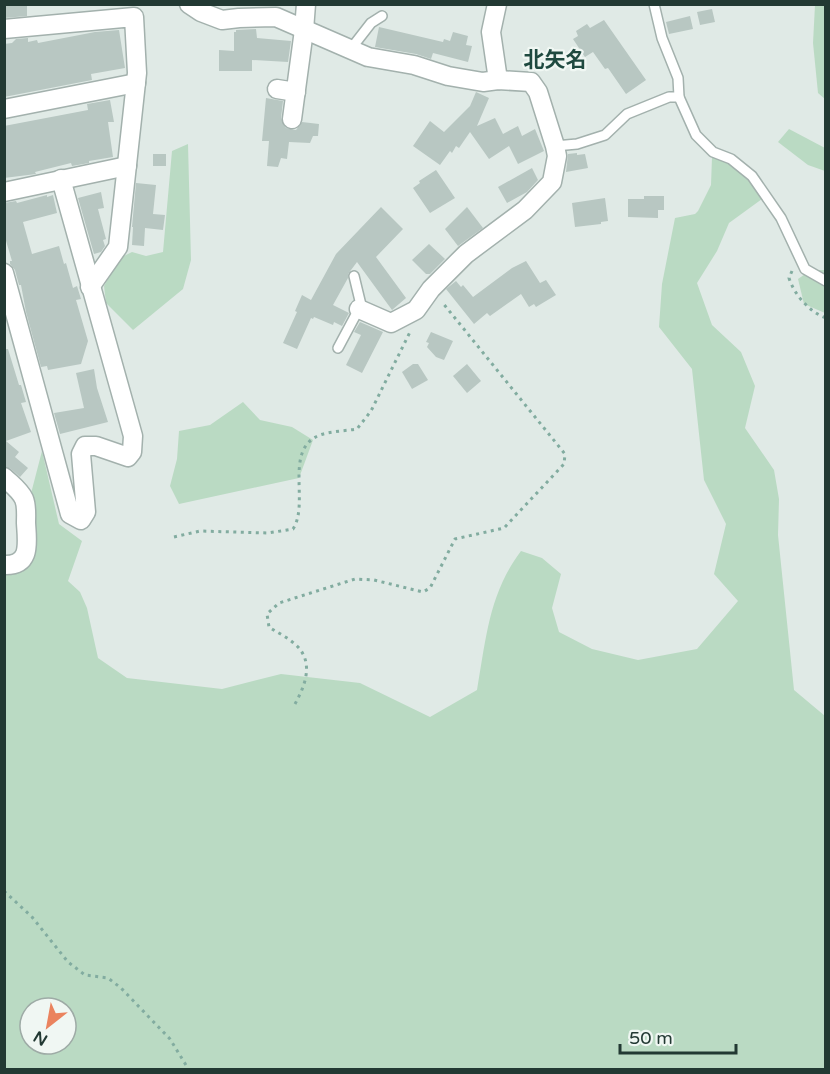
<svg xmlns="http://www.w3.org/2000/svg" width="830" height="1074" font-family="'Varela Round','Noto Sans JP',sans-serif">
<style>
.green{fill:#badac3;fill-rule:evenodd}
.building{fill:#b8c7c2}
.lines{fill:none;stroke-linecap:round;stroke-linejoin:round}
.lane-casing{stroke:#a3b1ad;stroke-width:12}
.street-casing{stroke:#a3b1ad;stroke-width:21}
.path{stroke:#82aca0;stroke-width:3;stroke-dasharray:3 4.5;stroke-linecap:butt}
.lane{stroke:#fff;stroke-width:9}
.street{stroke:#fff;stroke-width:18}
.labels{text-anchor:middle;stroke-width:4.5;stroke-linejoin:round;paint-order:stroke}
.neighbourhood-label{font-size:21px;font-weight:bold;fill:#1f4a40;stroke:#f0f7f3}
</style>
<rect width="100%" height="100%" fill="#e0eae6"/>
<!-- green -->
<g class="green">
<path d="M815,5H825V99L818,93L813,43Z"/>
<path d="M789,129L825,148V171L808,165L778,142Z"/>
<path d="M188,144L191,260L183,289L133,330L106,303L104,286L120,258L132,252L146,256L163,252L172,151Z"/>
<path d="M712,157L739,166L762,199L729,223L717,251L697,283L712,325L741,352L755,386L745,428L774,470L779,499L778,535L794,690L825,716V1069H5L4,564L21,560L28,505L42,451L59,524L82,541L68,581L80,592L87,608L98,658L127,678L222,689L281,674L360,683L430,717L477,690C486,639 489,593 521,551L542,558L561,574L552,608L559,632L592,649L638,660L697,649L738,601L714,574L726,524L704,480L692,369L659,327L662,284L675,218L695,214L698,211L711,185ZM30,1008H66V1044H30Z"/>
<path d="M811,270H825V313L804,304L798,279Z"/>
<path d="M243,402L260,420L292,427L313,440L299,478L179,504L170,486L177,459L179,431L210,425Z"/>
</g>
<!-- building -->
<g class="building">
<path d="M4,4H27V16L4,18Z"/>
<path d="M712,9L715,22L700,25L697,12Z"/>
<path d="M690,16L693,29L669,34L666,22Z"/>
<path d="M604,20L646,80L626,94L608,68L605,69L593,52L585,57L573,39L578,36L576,31L587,24L590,28Z"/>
<path d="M379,27L443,42L444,39L450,41L453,32L468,36L466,45L472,46L468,62L433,53L431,59L416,54L375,47Z"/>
<path d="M256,29L257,38L291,41L288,62L252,60V71H219V50L234,51V32H236V30Z"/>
<path d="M119,30L125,68L91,74L92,80L4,97V44L12,43L16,39L28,38V42L37,40L38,43L95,32Z"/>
<path d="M476,92L489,98L477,126L495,118L503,134L518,126L522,136L535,129L544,151L518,164L509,146L489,159L470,132L459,148L456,146L452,153L450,151L440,165L413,146L430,121L444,132L470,106Z"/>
<path d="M266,98L283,101L281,118L286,128L296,130L302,122L319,124L318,136H313L310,143L289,142L287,159L281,158L278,167L267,166L269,141H262Z"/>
<path d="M110,100L114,122H108L113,157L89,161V163L72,166L71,163L35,172L36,174L4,178V126L88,110L87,104Z"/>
<path d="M577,153V155L585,154L588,168L566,172L568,154Z"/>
<rect x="153" y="154" width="13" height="12"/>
<path d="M532,168L538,180L527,192L507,203L498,187Z"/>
<path d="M436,170L455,198L430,213L413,188L420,183L419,181Z"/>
<path d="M136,183L156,185L153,214L165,215L163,230L145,228L144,246L132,245L133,227H132Z"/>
<path d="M101,192L104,208L98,209L106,239L103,240L105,246L101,252L94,254L78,198Z"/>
<path d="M47,195V197L53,195L57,213L23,222L32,254L59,246L64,264L66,263L73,288L77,286L81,299L76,300L88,341L81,364L48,370L47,366L41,367L26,312L21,285H19L15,270L10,264V261H12L4,234V203L16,201L17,203Z"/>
<path d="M644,196H664V210H658V218L628,217V199H644Z"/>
<path d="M605,198L608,221L601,222V224L575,227L572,203Z"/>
<path d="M381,207L403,229L376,257L406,298L392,310L357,262L348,274V278L333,305L349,313L342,326L334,322L333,325L314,317L313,319L311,318L297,349L283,343L297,312L295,311L302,295L311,300L336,254Z"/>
<path d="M467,207L483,228L458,246L445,229Z"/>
<path d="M429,244L445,259L430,274H426L412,260Z"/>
<path d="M526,261L540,283L546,280L556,295L536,307L534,304L529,307L521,294L490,316L487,313L474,324L446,289L456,281L461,287L463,285L473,297L512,268Z"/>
<path d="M360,322L383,332L362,373L346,365L361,335L354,332Z"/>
<path d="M431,332L453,341L444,360L436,357L427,347L429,343L426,342Z"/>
<path d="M4,349H8L19,385H21L26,402L21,403L31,432L6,441L19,452L15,457L28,468L20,477L11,469L4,466Z"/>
<path d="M413,364H418L428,380L412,389L402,372Z"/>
<path d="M467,364L481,381L467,393L453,376Z"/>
<path d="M94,369L97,388L108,422L60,434L54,413L84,408L76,373Z"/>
</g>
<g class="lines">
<!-- lane casing -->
<g class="lane-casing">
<g id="lane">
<path d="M654,4L662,38L678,78L679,97L696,135L713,152L731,159L752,176L781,218L805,269L826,281"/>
<path d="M350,50L371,23L382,16"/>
<path d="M555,146L577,144L605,135L627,114L669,97H679"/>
<path d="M338,348L361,305L354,276"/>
</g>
</g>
<!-- street casing -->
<g class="street-casing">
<g id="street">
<path d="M189,4L201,12L222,20L239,18L276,17L368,57L414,65L448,76L483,82L498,80L531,82L538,92L555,146L557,156L552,182L525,210L466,254L431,289L416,310L391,323L359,309"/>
<path d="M497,4L491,32L498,80"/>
<path d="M4,29L134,17L137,73L118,247L90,287"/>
<path d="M277,89L296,92"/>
<path d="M4,109L136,83"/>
<path d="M292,119L304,30L306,4"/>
<path d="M4,192L127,166"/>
<path d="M4,273L70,514L81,520L86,512L81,454L85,446H96L128,457L132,452L133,436L61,179"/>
<path d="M4,477C11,484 20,490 24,499C27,506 26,515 26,523C27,542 32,566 4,565"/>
</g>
</g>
<!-- path -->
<g class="path">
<path d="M792,271L789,278C794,294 809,312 826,318"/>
<path d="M174,537L200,531L268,533L293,529C310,503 283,449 320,435C331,431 345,431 357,429L371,411L410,332"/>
<path d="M295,704C305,686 314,663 297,646C289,638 278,633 269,627L267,614L279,603L355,579L374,580L423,592L430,588L455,539L504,528L564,464L565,454L442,302"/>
<path d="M4,891L32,917L68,962L85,975L108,978L121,988L170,1039L189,1070"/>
</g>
<!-- lane -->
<use href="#lane" class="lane"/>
<!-- street -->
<use href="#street" class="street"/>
</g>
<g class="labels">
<!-- neighbourhood labels -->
<g class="neighbourhood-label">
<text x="555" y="67">北矢名</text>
</g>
</g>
<!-- border -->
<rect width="830" height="1074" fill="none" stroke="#223933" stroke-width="12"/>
<!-- north arrow -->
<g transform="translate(48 1026) rotate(211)"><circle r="28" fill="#f0f7f3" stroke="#9eaba6" stroke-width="1.5"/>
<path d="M0-4.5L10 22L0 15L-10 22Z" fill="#ea835e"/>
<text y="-9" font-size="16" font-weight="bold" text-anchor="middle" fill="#223933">N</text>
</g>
<!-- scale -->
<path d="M620 1044v9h116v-9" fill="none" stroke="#223933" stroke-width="3"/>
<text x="629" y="1044" font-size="18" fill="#223933" stroke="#f0f7f3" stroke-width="4.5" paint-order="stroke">50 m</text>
</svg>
